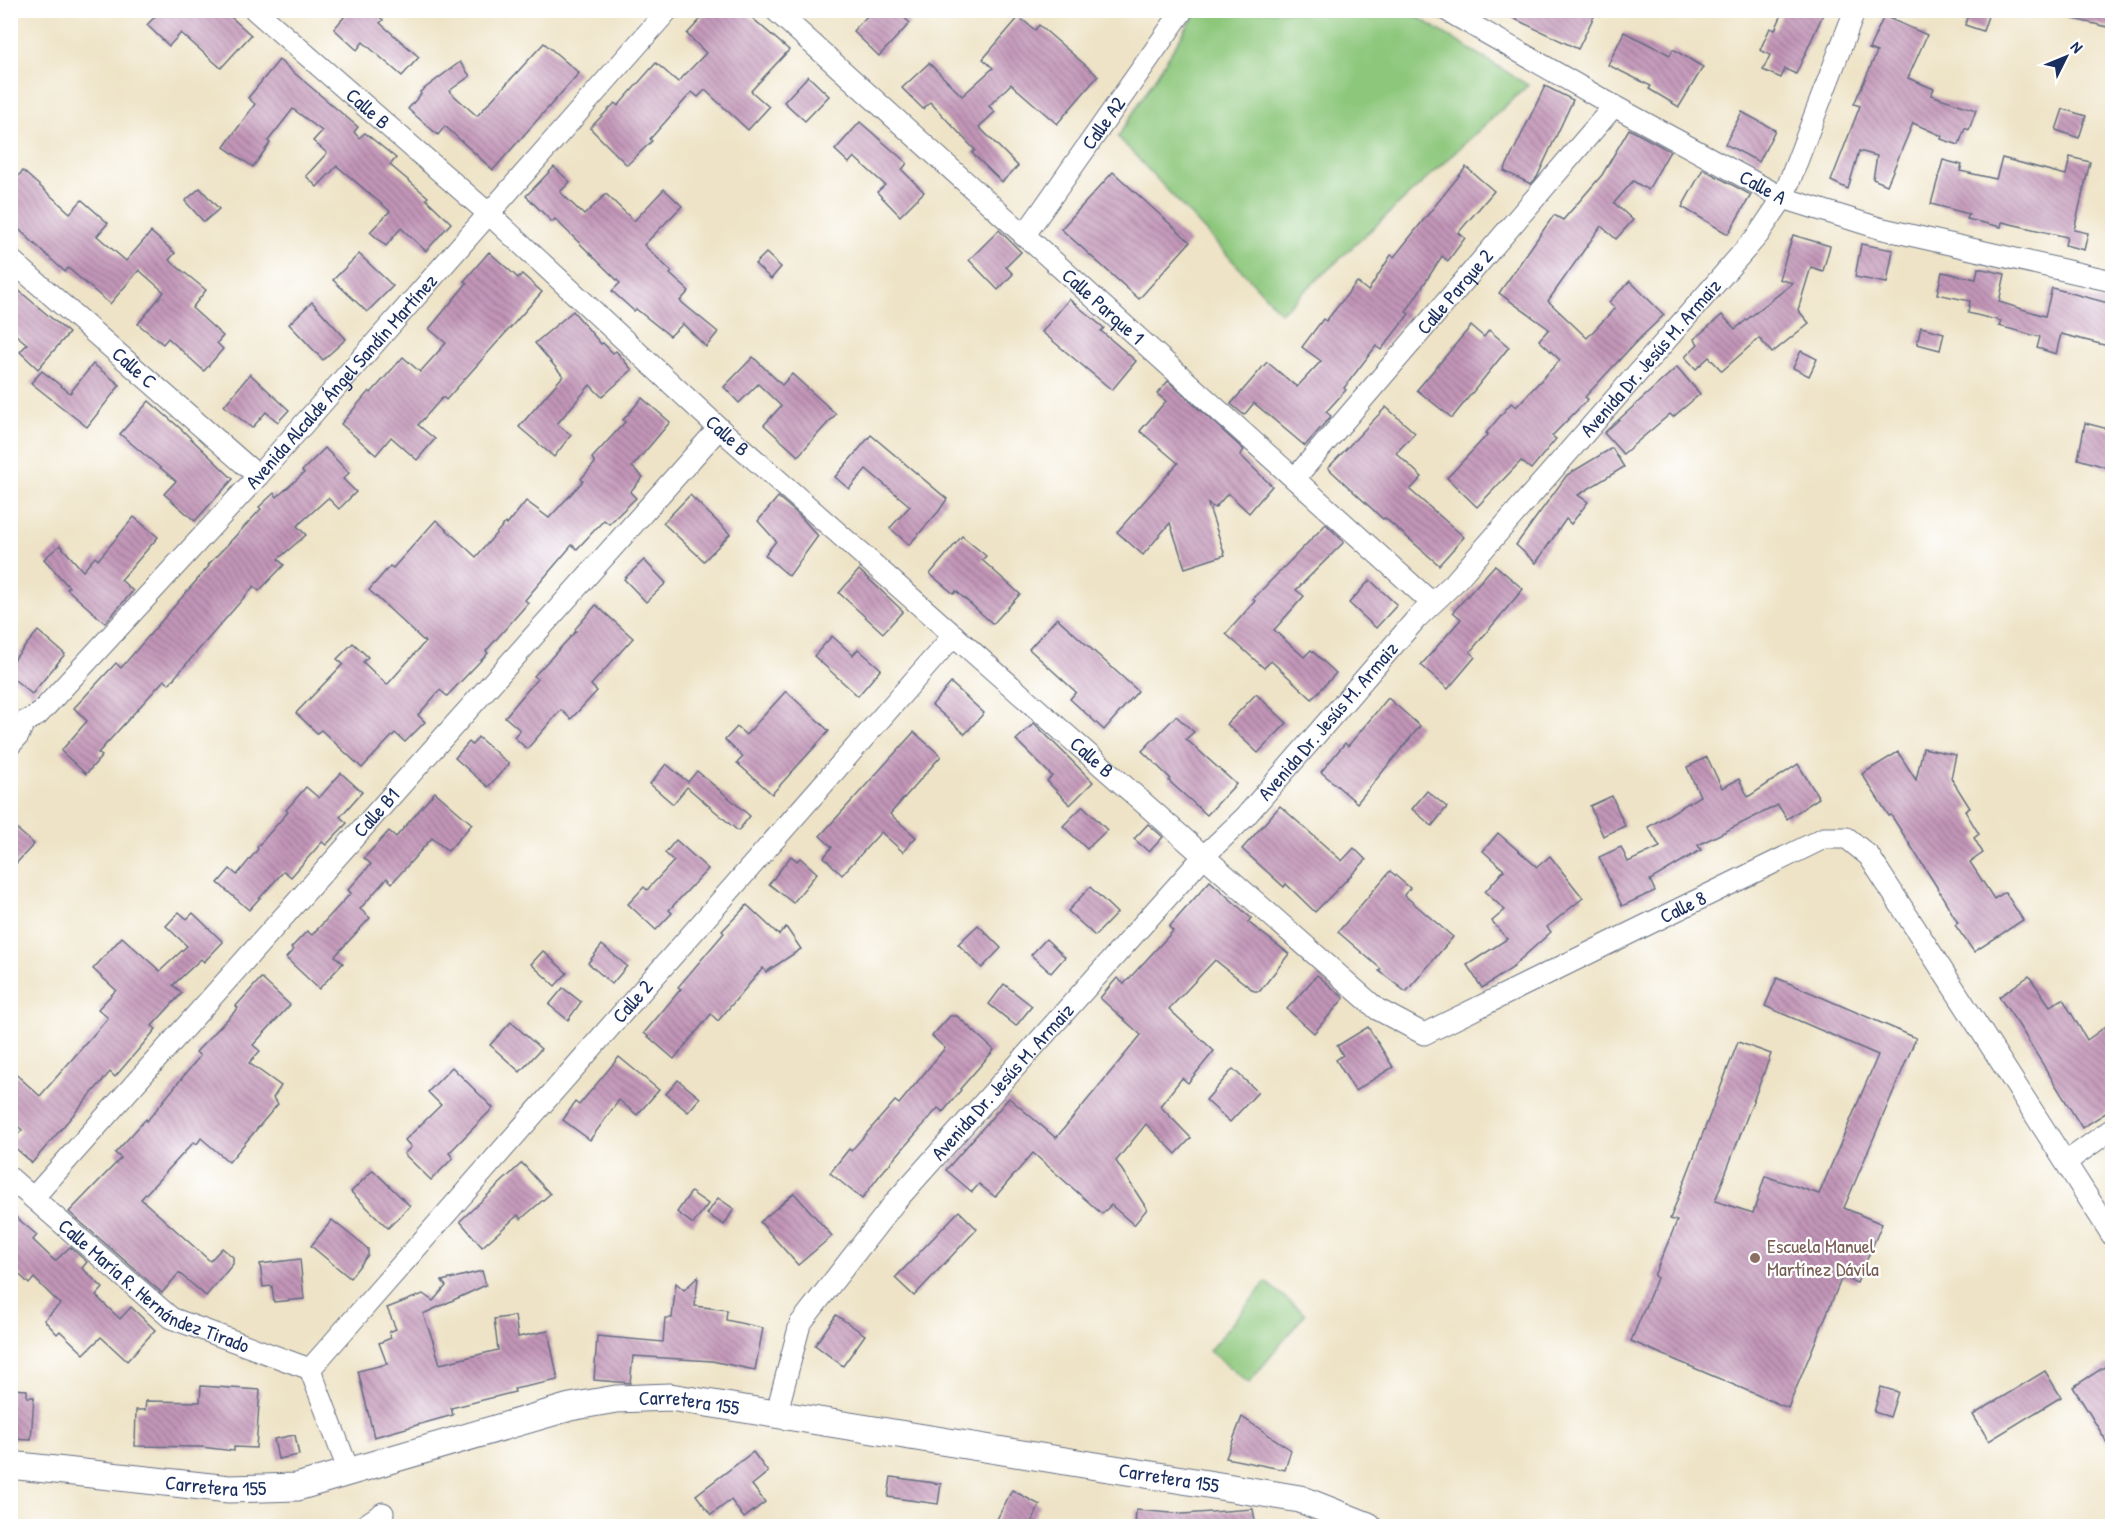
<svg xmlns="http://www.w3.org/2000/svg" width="2123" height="1537" font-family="'Patrick Hand',sans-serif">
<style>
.park{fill:#8dc77c;stroke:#547b6d;stroke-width:1.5}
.building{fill:url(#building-back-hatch)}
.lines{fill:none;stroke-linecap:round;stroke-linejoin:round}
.minor-casing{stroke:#656e82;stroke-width:23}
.tertiary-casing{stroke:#656e82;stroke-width:29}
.minor{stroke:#fff;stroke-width:21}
.tertiary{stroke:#fff;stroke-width:27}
.education-dot{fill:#8d6e63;stroke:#fff;stroke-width:2}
.labels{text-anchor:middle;stroke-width:4.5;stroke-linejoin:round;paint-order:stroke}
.street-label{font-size:20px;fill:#1b2f5e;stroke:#fff}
.education-label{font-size:20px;fill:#785e54;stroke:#fff;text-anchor:start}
</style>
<defs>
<pattern id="building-back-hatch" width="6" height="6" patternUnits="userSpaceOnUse" patternTransform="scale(1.5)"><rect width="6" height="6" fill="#c295b7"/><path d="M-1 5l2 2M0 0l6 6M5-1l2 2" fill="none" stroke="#9d7a98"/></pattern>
</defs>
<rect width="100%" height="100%" fill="#fff"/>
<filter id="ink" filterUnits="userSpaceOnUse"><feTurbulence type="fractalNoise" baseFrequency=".0167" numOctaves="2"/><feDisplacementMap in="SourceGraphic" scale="12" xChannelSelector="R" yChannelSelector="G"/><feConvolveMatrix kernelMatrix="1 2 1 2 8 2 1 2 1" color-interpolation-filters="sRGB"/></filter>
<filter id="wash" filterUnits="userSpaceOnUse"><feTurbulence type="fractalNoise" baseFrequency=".008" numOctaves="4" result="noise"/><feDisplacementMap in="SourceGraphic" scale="24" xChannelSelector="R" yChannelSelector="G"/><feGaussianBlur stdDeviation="1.35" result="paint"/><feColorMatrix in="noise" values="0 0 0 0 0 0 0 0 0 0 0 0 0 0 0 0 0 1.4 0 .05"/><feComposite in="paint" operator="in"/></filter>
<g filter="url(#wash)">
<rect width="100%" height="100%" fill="#eee3c6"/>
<!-- park -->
<g class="park">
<path d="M1197,11H1408L1528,85L1281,313L1118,137Z"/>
<path d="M1266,1282L1305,1314L1249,1383L1209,1351Z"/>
</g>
<g id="blocks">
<!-- building -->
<g class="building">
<path d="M161,10H223L251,35L221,68L181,33L169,46L147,25Z"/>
<path d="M350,10H372L383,20L380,23L419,57L402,76L363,42L357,50L334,29Z"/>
<path d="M709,10H743L789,50L751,91L769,107L748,130L705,90L698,97L692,92L650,139L652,141L627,165L590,128L615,103L618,106L656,63L678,82L706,53L687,34Z"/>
<path d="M873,10H896L910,23L879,56L853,31Z"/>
<path d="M1496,10H1597L1578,49Z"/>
<path d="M1784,10H1825L1796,74L1785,69L1781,78L1763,70L1770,55L1760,50L1770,28L1775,30Z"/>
<path d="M1969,10H1990L1983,31L1965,25Z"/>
<path d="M2065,10H2112V28L2065,17Z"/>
<path d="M1884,16L1927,35L1908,78L1934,89L1931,95L1976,110L1969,130L1965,128L1959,145L1941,139L1942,136L1913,123L1887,185L1873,179L1877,156L1859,151L1848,189L1831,181L1860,106L1854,104L1877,52L1869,49Z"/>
<path d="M1019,17L1035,30L1039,25L1098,76L1057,124L1011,84L989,106L995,112L979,127L1018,166L1002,182L972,153L975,150L930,102L923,109L902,88L929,63L962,96L993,68L983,59Z"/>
<path d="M1624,32L1670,55L1673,49L1703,67L1679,107L1649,89L1651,86L1608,65Z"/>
<path d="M544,43L579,73L493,170L445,126L438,135L408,109L421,94L420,92L460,62L470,76L449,91L477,116Z"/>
<path d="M279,60L358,127L354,132L359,138L365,133L396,158L390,165L428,197L426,199L451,223L426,251L401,228L386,246L370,232L390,211L337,166L317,187L306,176L327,153L313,141L322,131L293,109L268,141L270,143L253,167L224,147L255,104L248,98Z"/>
<path d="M808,76L829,96L805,121L784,102Z"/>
<path d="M1545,86L1573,100L1537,177L1531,184L1504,171Z"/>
<path d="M2063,109L2086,116L2079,138L2056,130Z"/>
<path d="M1742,112L1775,130L1759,162L1725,144Z"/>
<path d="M860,122L907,163L902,170L924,192L900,216L877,192L885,185L854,157L849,163L835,150Z"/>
<path d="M1629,129L1670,151L1648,190L1633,181L1614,203L1633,220L1616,239L1601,226L1548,301L1587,338L1615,308L1609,302L1630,281L1664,315L1635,343L1585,397L1588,399L1552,436L1556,439L1531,469L1521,461L1477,507L1447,478L1488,434L1486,433L1511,403L1516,407L1560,360L1539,340L1549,329L1499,293L1554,215L1563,220L1602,175Z"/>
<path d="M2070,157L2090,162L2074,230L2088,233L2084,250L2065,245L2067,237L2002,222L2001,227L1967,219L1969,214L1931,204L1943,160L1962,165L1960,171L1996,179L2002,158L2066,175Z"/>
<path d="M554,167L570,182L560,192L584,215L606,194L634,221L664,189L682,206L644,245L672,272L670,274L689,291L680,301L718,332L706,347L683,324L670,336L636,309L634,311L612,291L620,283L555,219L552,222L526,196Z"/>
<path d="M1466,167L1494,191L1458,233L1465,238L1448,261L1442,256L1406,312L1409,314L1381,350L1376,346L1344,388L1346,390L1326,412L1331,416L1305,446L1254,403L1244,415L1231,404L1267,362L1297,387L1321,361L1302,347L1323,319L1326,321L1357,282L1368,291L1391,255L1394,257Z"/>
<path d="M1703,169L1751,195L1728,234L1682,207Z"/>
<path d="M23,171L70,213L82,200L108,223L97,236L126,261L151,232L175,253L169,260L206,290L192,308L223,336L217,343L223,349L204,371L168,338L163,344L138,324L164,292L139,270L110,304L68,268L65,272L10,221V184Z"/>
<path d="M1113,172L1190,242L1139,299L1061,229Z"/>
<path d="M200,188L219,209L204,222L185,201Z"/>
<path d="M999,230L1021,252L1006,267L1013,274L998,290L969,260Z"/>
<path d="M1793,235L1830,246L1823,271L1811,267L1798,310L1809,323L1772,353L1759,338L1722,371L1709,357L1696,369L1685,357L1698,344L1694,339L1722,315L1735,329L1793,283L1779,279Z"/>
<path d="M1861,244L1893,250L1887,283L1855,277Z"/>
<path d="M489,252L518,278L522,274L542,292L446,400L443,397L418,425L435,439L417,460L391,437L376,455L341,424L369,391L371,393L403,357L420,372L446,343L429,329L467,283L464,281Z"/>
<path d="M766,253L781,267L771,279L755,264Z"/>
<path d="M359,254L393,286L367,312L333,280Z"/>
<path d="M1978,268L2005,274L1999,302L2045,316L2052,288L2112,304V347L2061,334L2056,354L2037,348L2040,337L1999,326L2001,321L1968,313L1970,301L1937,294L1942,272L1976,279Z"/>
<path d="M10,283L69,333L38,369L20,352L27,344L10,330Z"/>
<path d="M1069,299L1104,328L1101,331L1136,361L1112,390L1042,332Z"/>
<path d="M312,302L346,339L323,360L289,324Z"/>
<path d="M573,311L601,344L603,343L613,353L616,351L632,370L602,397L590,385L557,424L571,435L554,457L519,427L563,376L535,343Z"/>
<path d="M1471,326L1484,337L1489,330L1509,347L1452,418L1417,390Z"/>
<path d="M1921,327L1944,333L1940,350L1917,344Z"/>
<path d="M1801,351L1817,359L1809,376L1793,368Z"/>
<path d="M753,357L782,385L792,374L836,414L798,456L764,425L781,406L758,384L739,403L724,387Z"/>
<path d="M93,364L120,385L87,427L31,383L42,371L70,393Z"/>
<path d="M1677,367L1700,394L1673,417L1670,414L1623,454L1604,433Z"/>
<path d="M250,374L289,410L278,422L266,412L252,428L224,406Z"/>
<path d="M1168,381L1244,450L1240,455L1272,486L1249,513L1228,493L1215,508L1208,504L1225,555L1185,568L1170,523L1143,555L1117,532L1178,463L1140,431L1166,401L1157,394Z"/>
<path d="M642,398L670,422L632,467L643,477L630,492L636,498L609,524L604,520L577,549L572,545L525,600L528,603L486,651L488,653L447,696L440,690L418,715L425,722L405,742L395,733L362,768L321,730L317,733L296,713L343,664L337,659L353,643L368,657L363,662L387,685L425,642L369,590L390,566L393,568L436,520L476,557L505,523L507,525L526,501L549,518L583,481L581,479L595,463L592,458L625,422L623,420Z"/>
<path d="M149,401L181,429L233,479L195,521L164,494L176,481L120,434Z"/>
<path d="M1386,407L1415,433L1396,453L1422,477L1410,490L1464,537L1439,565L1385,518L1383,519L1328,468Z"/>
<path d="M2085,423L2112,430V469L2078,459Z"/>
<path d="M871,435L947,499L939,511L909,545L890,528L910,506L866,469L849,489L835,477Z"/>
<path d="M325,448L349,473L343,479L356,492L339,509L328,498L297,526L306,535L278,559L284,565L259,591L254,586L169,684L164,680L98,753L102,756L86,774L61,751L87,721L74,708L116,663L121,668L209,566L208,565L261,509L259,507L274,493L277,497L304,473L302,471Z"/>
<path d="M1612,448L1624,467L1578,495L1588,502L1571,524L1566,519L1536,563L1516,545L1567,475Z"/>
<path d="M690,495L730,534L704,561L663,523Z"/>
<path d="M778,497L800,516L818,536L789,576L765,555L776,541L758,521Z"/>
<path d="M134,517L158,537L121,580L133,591L105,623L67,589L69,587L44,559L60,545L83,571L95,557L98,560Z"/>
<path d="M1326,524L1344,542L1296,590L1304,596L1274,630L1304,657L1311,650L1336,673L1312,699L1271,661L1264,668L1226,634L1255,601L1253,599Z"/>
<path d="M962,536L986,556L982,560L1020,594L993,624L956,591L954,594L930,574Z"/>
<path d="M644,560L666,583L646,602L624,579Z"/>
<path d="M1495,565L1523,589L1470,652L1475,657L1448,689L1421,665L1461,619L1453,612Z"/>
<path d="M859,570L903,611L883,633L839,593Z"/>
<path d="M1370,580L1397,605L1376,628L1349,603Z"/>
<path d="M596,605L633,638L591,685L597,691L571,719L561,710L527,749L514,737L520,730L505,717L537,679L534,676L576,631L575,629Z"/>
<path d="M1057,618L1138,691L1104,730L1070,699L1076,692L1029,649Z"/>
<path d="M38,631L65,654L32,694L10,676V664Z"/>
<path d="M832,636L853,655L858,649L881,669L858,696L814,656Z"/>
<path d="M951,683L984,713L965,734L932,705Z"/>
<path d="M786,691L829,731L772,794L737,763L743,757L725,740L737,727L746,735Z"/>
<path d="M1256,694L1287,723L1258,753L1227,724Z"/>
<path d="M1388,698L1420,726L1357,803L1321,772L1345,743L1348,746Z"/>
<path d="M1176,716L1194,732L1186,739L1236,784L1207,815L1169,781L1170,778L1142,751Z"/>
<path d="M1034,723L1093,782L1070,805L1047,781L1052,776L1016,740Z"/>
<path d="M914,732L941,756L890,814L916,837L903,852L881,832L842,875L824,857L832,847L820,836Z"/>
<path d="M478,737L509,764L488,787L455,758L469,742L472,745Z"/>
<path d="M1923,748L1956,755L1951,778L1970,808L1965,811L1979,834L1974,838L1983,853L1970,862L1994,899L2005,892L2023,920L1974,952L1955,925L1958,923L1935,884L1891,815L1889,816L1862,774L1898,752L1916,780Z"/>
<path d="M1707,757L1722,788L1739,779L1748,797L1798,764L1819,798L1787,819L1778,805L1698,845L1701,850L1650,880L1655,891L1622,906L1599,857L1621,847L1628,862L1660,847L1648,827L1700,796L1687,767Z"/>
<path d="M666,764L688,782L697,771L750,816L738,831L687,787L673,804L650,784Z"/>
<path d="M341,773L362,792L340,817L347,823L326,845L322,842L291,877L284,871L249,910L218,883L230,869L237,875L258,849L257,847L288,812L286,810L306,787L319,798Z"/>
<path d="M1427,791L1447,807L1432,826L1412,809Z"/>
<path d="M435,792L472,824L448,851L432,838L392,883L387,878L360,909L370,918L335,956L343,963L319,989L286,958L293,950L291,948L307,931L312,935L351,893L348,890L371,864L364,858L389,831L396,837Z"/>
<path d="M1612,796L1625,826L1603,836L1590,806Z"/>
<path d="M1083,806L1107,830L1087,849L1063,826Z"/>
<path d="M1280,806L1342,861L1354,848L1366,860L1315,912L1286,884L1284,887L1242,849Z"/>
<path d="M10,823L34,844L10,870Z"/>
<path d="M1148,824L1163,837L1149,852L1134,839Z"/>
<path d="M1498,833L1537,867L1550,856L1583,898L1547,927L1551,932L1513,966L1514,967L1482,988L1467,965L1507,939L1492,921L1505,910L1485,892L1504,870L1483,851Z"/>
<path d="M676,840L708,869L669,910L672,913L656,930L628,904L644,887L647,890L674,861L665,853Z"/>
<path d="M791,856L797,861L800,858L817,873L793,903L769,884Z"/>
<path d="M1390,871L1410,888L1404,895L1453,937L1406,992L1379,971L1381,969L1338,932Z"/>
<path d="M1210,881L1251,918L1248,922L1289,954L1260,991H1254L1215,960L1169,1009L1214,1051L1188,1083L1182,1078L1160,1106L1191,1138L1176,1154L1146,1124L1116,1161L1147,1209L1134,1225L1111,1205L1102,1214L1033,1153L995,1197L979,1184L972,1192L946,1170L1009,1098L1056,1138L1141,1035L1100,998L1117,978L1124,984L1173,931L1169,927Z"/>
<path d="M1090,887L1117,913L1095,936L1068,911Z"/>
<path d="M747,905L779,935L786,927L801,949L766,972L763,968L718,1021L711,1014L674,1059L644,1033L681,989L678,987L724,933L722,931Z"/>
<path d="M179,912L187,919L193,913L223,942L204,962L201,959L173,985L182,993L152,1026L156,1029L115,1077L110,1072L32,1163L10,1143L22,1130L10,1119V1069L40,1096L108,1018L98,1009L116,990L93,969L122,937L160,971L187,946L166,926Z"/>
<path d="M978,925L1001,948L982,968L958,944Z"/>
<path d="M1046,939L1065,957L1051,973L1031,955Z"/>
<path d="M602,945L627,966L612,984L588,963Z"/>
<path d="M543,951L567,973L555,986L531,964Z"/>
<path d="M1317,975L1344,998L1314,1033L1287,1009Z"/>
<path d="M2029,976L2050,1006L2063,999L2087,1040L2112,1022V1109L2082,1128L2018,1024L1999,997Z"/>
<path d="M261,978L290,1005L253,1045L260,1051L249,1063L281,1086L273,1098L278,1104L229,1162L201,1138L197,1144L194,1142L141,1199L210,1261L222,1248L233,1257V1264L206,1296L179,1273L162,1293L69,1212L121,1158L115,1153L146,1119L147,1121L200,1056L196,1052L238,1008L236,1006Z"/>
<path d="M1777,978L1916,1038L1844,1208L1882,1224L1857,1283L1842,1277L1788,1408L1631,1341L1657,1278L1654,1276L1677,1221L1670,1219L1738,1042L1771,1054L1715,1201L1753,1213L1765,1176L1819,1194L1878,1055L1765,1006Z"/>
<path d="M1004,984L1032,1006L1016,1026L989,1004Z"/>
<path d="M563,988L581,1002L568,1020L549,1005Z"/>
<path d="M950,1016H957L994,1050L960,1089L961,1090L943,1112L938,1108L880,1175L862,1199L830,1173L849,1149L851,1151L895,1101L899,1104L945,1048L932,1036Z"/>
<path d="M511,1022L541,1049L520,1072L490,1045Z"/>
<path d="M1368,1027L1393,1067L1355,1091L1336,1060L1343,1055L1337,1046Z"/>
<path d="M619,1057L659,1090L637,1115L619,1100L590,1140L563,1120L575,1102L579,1105Z"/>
<path d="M452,1067L493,1108L449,1153L453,1158L431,1180L404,1154L411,1147L405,1140L441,1105L428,1092Z"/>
<path d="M1233,1069L1258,1092L1230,1122L1206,1100Z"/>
<path d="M678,1080L700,1098L688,1112L666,1094Z"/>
<path d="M522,1163L550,1194L521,1219L518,1215L482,1247L460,1221Z"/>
<path d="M373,1170L410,1206L388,1228L351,1192Z"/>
<path d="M691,1192L708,1204L693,1224L677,1212Z"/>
<path d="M794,1193L832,1236L798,1265L760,1222Z"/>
<path d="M718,1198L734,1209L724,1225L707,1214Z"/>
<path d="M959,1211L977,1229L914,1296L895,1278Z"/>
<path d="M10,1212L37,1235L33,1240L55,1261L70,1247L87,1262L82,1268L103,1288L96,1296L120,1319L131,1307L155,1330L127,1361L101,1337L84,1354L60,1331L57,1334L44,1320L60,1304L34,1278L29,1284L10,1265Z"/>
<path d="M332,1220L368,1249V1255L350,1278L311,1246Z"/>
<path d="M300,1259L304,1299L274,1302L272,1286L263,1287L260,1264Z"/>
<path d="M482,1271L486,1285L423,1314L433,1341L440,1364L498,1350L494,1319L515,1316L518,1337L548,1331L558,1380L514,1389L515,1392L451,1408L453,1415L374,1437L358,1371L387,1364L379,1343L391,1338L389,1332L396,1329L387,1308L423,1294L433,1301L446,1286L442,1281Z"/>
<path d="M698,1277L695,1306L727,1310L726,1320L763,1328L755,1370L712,1361L633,1356L630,1383L594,1380L597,1336L663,1342L665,1318H672L676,1283L684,1290Z"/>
<path d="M836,1315L865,1335L843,1366L815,1345Z"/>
<path d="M2112,1362V1450L2073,1387Z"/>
<path d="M2045,1371L2061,1397L1989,1441L1973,1415Z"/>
<path d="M201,1386L260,1390L256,1448L234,1447V1451L201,1447L135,1446L136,1410H145L146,1401L200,1402Z"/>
<path d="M1881,1387L1898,1392L1890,1417L1874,1412Z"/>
<path d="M10,1389L27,1390V1397H34L31,1440L10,1439Z"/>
<path d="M1242,1417L1291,1450L1285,1470L1226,1458Z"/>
<path d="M295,1435L299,1455L278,1459L274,1439Z"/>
<path d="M753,1452L768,1472L752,1485L765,1502L744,1518L731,1500L711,1515L696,1495Z"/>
<path d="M891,1477L941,1484L938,1504L888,1497Z"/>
<path d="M1012,1490L1040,1505L1029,1527H993Z"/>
<path d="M1253,1509L1256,1527H1135L1136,1510L1183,1514Z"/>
</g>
</g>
</g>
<g filter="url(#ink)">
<use href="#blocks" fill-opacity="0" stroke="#656e82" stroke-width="1.5"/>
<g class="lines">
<!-- minor casing -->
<g class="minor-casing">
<g id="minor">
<path id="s1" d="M255,10L489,214L719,428L1377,1009L1424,1034L1824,838H1847L1869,856L2112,1235"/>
<path id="s2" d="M775,10C993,209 1214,404 1432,603"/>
<path id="s3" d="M1446,10L1614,106L1783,198L1879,228L2112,281"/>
<path id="s4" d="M1024,236L1183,10"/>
<path id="s5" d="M10,259L258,476"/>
<path id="s6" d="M1296,477L1614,106"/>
<path id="s7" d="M10,745L18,736L24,722L38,715L258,476L668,10"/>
<path d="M2066,1162L2112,1129"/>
<path id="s8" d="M10,1178L171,1318L310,1369"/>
<path id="s9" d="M33,1198L719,428"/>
<path id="s10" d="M310,1369L954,635"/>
<path d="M310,1369L349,1472"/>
<path id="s11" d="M776,1415L800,1324L895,1202L1204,856L1245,817L1417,618L1454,583L1758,235L1783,198L1855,10"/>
<path d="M364,1526L383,1513"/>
</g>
</g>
<!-- tertiary casing -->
<g class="tertiary-casing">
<g id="tertiary">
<path id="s12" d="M10,1465L229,1489L297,1487L570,1407L616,1399L670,1397L1300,1499L1368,1526"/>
</g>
</g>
<!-- minor -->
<use href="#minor" class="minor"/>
<!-- tertiary -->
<use href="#tertiary" class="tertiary"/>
</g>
</g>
<!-- markers -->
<circle class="education-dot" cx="1755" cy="1258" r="6"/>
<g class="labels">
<!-- street labels -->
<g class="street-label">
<text dy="7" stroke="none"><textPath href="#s1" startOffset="150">Calle B</textPath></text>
<text dy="7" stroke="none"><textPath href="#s4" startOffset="138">Calle A2</textPath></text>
<text dy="7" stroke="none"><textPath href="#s3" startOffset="363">Calle A</textPath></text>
<text dy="7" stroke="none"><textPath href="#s6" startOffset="244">Calle Parque 2</textPath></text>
<text dy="7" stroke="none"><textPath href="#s2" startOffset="442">Calle Parque 1</textPath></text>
<text dy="7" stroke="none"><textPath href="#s11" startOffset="1382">Avenida Dr. Jesús M. Armaiz</textPath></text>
<text dy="7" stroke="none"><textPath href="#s5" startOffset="165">Calle C</textPath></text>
<text dy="7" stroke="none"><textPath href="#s7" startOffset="494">Avenida Alcalde Ángel Sandín Martínez</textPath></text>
<text dy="7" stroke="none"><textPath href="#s1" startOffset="636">Calle B</textPath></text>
<text dy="7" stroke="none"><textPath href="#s11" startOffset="896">Avenida Dr. Jesús M. Armaiz</textPath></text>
<text dy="7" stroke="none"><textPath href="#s1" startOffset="1122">Calle B</textPath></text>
<text dy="7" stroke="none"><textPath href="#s9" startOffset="516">Calle B1</textPath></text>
<text dy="7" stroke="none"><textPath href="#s1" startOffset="1844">Calle 8</textPath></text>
<text dy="7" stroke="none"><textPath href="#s10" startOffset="489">Calle 2</textPath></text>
<text dy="7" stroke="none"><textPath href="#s11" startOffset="410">Avenida Dr. Jesús M. Armaiz</textPath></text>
<text dy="7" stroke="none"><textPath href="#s8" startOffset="182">Calle María R. Hernández Tirado</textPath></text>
<text dy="7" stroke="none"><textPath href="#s12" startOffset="693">Carretera 155</textPath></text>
<text dy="7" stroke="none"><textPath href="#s12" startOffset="1179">Carretera 155</textPath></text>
<text dy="7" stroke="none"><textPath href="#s12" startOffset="207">Carretera 155</textPath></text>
</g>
<!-- education labels -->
<g class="education-label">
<text x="1767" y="1253">Escuela Manuel<tspan x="1767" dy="23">Martínez Dávila</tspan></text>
</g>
</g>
<!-- margin -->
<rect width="2123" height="1537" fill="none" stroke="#fff" stroke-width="36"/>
<!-- north arrow -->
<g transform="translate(2066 57) rotate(47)" stroke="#ffffff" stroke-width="4.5" paint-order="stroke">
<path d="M0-4.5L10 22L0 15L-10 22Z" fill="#1b2f5e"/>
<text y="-9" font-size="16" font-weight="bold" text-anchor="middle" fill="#1b2f5e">N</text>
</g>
</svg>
